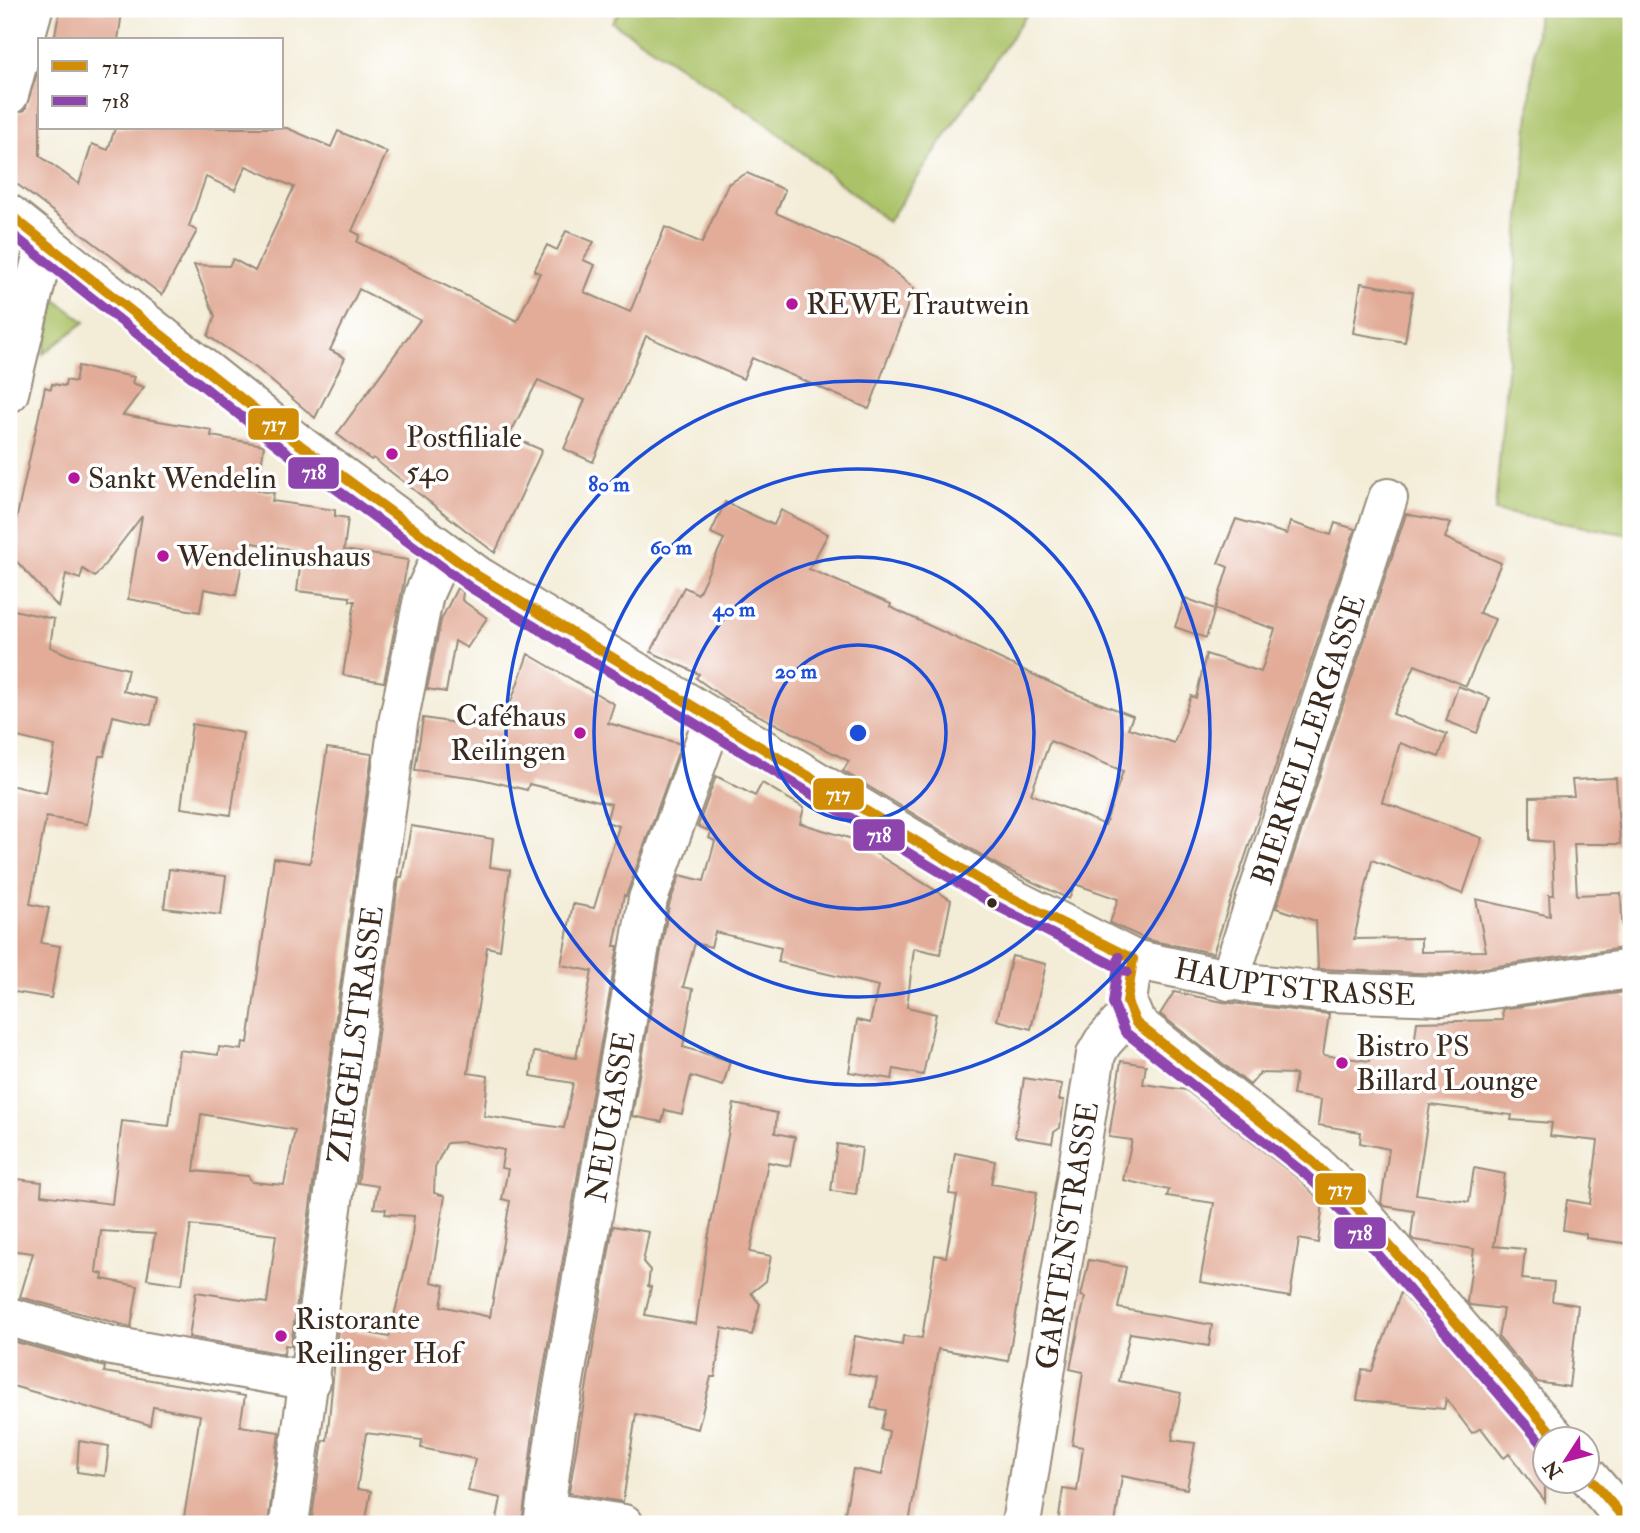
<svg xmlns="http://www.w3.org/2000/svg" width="1640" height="1533" font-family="'IM FELL Double Pica',serif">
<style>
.green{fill:#abc267;stroke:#737642;stroke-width:2}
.building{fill:#e2ac98;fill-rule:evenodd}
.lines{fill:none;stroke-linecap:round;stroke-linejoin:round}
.minor-casing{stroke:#978b7a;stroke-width:42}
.minor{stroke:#fff;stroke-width:38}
.bus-1-casing{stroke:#fff;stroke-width:16}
.bus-2-casing{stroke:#fff;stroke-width:16}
.bus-1{stroke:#d18d06;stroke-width:10}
.bus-2{stroke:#8e44ad;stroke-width:10}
.ring{fill:none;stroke:#1d4ed8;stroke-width:3.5}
.poi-dot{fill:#b5179e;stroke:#fff;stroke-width:2.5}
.bus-dot{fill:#3b2a1e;stroke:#fff;stroke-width:2.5}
.labels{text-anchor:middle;stroke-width:7;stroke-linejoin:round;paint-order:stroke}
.poi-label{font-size:30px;fill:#3b2a1e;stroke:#fff;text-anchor:start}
.street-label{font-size:30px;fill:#3b2a1e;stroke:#fff}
.centre{fill:#1d4ed8;stroke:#fff;stroke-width:3.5}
.ring-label{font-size:21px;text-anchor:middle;font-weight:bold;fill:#1d4ed8;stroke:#fff;stroke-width:7;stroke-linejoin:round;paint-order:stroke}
.line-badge{stroke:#fff;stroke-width:2.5}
.badge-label{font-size:19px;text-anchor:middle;font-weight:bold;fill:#fff}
</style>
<rect width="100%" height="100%" fill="#fff"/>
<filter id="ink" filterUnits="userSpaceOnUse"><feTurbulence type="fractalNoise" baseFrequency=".0143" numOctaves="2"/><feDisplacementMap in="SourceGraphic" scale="14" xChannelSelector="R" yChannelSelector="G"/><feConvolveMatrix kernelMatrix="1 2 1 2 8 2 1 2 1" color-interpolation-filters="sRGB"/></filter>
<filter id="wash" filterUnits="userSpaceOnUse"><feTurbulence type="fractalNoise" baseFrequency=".00686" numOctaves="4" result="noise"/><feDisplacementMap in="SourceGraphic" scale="28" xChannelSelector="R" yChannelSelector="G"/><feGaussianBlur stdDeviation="1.57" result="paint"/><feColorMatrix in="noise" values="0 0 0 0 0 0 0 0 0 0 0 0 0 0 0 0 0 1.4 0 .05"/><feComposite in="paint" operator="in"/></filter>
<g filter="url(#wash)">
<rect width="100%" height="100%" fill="#f3ecd7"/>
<!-- green -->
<g class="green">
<path d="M621,9H1030L888,222L766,123L612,22Z"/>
<path d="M1538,9H1631V535L1495,511Z"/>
<path d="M56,300L85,322L43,354Z"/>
</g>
<g id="blocks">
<!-- building -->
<g class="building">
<path d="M60,9L122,12L118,40H54Z"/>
<path d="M40,64V156L79,184L92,144L108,150L115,128H287L331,147L338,131L387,152L352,231L360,235L357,242L517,321L540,273L534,271L547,245L557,250L566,231L594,242L583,260L595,265L584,292L630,312L665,227L702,243L728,184L747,173L785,190L776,213L877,258L914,288L869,409L752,358L743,379L646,336L593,462L564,449L585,400L538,380L509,436L542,450L495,553L373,458L371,460L337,434L420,320L359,289L330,350L345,358L315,418L256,368L208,336L215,316L194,265L229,266L233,259L255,271L294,187L246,166L235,190L206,177L189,226L197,231L162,295L9,178V116L25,110Z"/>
<path d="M1361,283L1413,292L1405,342L1353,333Z"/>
<path d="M78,366L134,377L132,383L144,387L123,415L212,430L211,436L264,445L258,491L274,493L272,501L335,510V516L348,518L344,550L408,560L384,682L343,675L355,601H350V597L297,591L302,551L246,542L236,595L204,589L200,612L128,599L142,516L95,577L83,569L80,579L66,574L59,608L9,553L45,387L51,389L52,384L65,386L66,380L75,382Z"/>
<path d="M725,502L774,525L781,510L828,534L809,569L891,604L890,607L1066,690L1133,716L1128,728L1174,743L1191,696L1196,698L1206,654L1261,672L1275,629L1215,609L1228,567L1218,563L1236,519L1287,534L1290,522L1331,535L1335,523L1355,529L1213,953L1148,940L1110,923L1118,899L1075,884L1069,899L1003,868L843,771L849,761L724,698L696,678L699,674L651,652L684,587L698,594L724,539L711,533ZM1050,741L1123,771L1105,825L1031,794Z"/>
<path d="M1406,514L1451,523L1445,538L1501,563L1479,613L1495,619L1466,686L1415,665L1393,714L1447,734L1439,757L1400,743L1382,802L1482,838L1463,894L1372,860L1354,939L1421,938V952L1486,951L1476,899L1550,916L1549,895H1554L1552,842L1530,840V797L1574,796L1572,780L1616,778L1620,844H1574L1577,895L1621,893L1623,948L1441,974L1318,969L1316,921L1276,908Z"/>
<path d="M457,588L463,592L462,600L487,618L467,648L455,641L446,692L427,689L441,620Z"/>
<path d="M1185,598L1215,609L1206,638L1175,627Z"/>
<path d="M9,609L54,619L50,647L69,655L128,669L123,691L157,699L151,725L113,716L104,756H99L87,824L46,817L30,904L49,908L41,943L60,946L51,998L9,991V785L46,793L55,746L9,735Z"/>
<path d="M528,654L614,704L608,723L681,744L626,896L624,895L614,946H618L535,1418L522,1524H496L501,1498L468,1491L475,1459L421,1448L422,1440L366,1433L357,1489L371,1491L365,1524H311L323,1440H327L338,1327L389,1337L411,1245L414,1216L385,1214L386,1209L374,1208L378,1186L358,1183L399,877H402L411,826L493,839L490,867L510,870L500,950L487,947L468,1073L488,1076L484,1116L564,1128L573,1083L531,1076L534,1052L576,1058L592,971L561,965L573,904L594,908L619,826L606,822L611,804L529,784L527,790L477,778L415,770L423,718L501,730ZM464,1142L504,1150L501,1168L508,1169L502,1199L510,1201L490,1317L441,1306L445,1285L431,1282L445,1196L434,1193L435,1167L447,1143Z"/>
<path d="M1458,686L1490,698L1477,733L1446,721Z"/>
<path d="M192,724L243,733L231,815L181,808Z"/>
<path d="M327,748L372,754L291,1346L285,1345L284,1354L189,1337L196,1292L267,1303L276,1235L191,1225L182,1284L147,1279L155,1234L101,1231L96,1272L103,1274L102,1279L138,1286L131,1327L20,1297L33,1253L9,1250V1195L16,1197L18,1179L42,1182L41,1195L112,1204L122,1121L169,1126L179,1050L218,1055L219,1047L242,1050L243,1042L248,1043L274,858L310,863ZM201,1114L295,1130L284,1185L252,1182L248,1176L194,1171Z"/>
<path d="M716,776L755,796L762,783L804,808L800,823L852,839L951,900L940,954L914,948L907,1007L936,1014L923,1075L894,1069L892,1079L849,1072L857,1020L870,1023L878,986L778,962L781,948L715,932L711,947L695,943L683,987L693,989L683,1047L730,1061L723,1086L691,1076L682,1114L665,1110L662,1122L632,1116L669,905L680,875L704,881L715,841L709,838L711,832L698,826Z"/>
<path d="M169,869L226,876L221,915L164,908Z"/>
<path d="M1012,956L1046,964L1031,1029L997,1020Z"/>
<path d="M1174,992L1223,1002L1329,1014L1323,1055L1369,1061L1372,1040L1414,1045L1417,1022L1503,1020L1502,1009L1625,992L1626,999L1631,998V1244L1586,1238V1234L1563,1230L1567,1200L1590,1204L1598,1141L1550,1136L1552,1123L1511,1120L1512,1115L1430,1105L1416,1194L1469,1202L1474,1168L1505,1174L1494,1246L1525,1249L1522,1279L1554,1282L1552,1301L1578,1305L1569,1387L1537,1382L1498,1337L1503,1309L1470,1305L1467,1302L1474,1249L1414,1240L1411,1237L1414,1211L1384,1206L1381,1203L1389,1149L1360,1143L1361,1132L1318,1125L1321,1100L1293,1095L1296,1074L1260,1073L1250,1085L1160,1014Z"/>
<path d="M1121,1061L1146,1065L1143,1084L1186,1090L1299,1179L1323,1203L1318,1243L1299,1239L1290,1297L1200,1282L1214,1203L1167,1196L1169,1190L1123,1180L1132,1140L1109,1137Z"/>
<path d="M1024,1078L1062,1084L1059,1100H1064L1060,1128L1054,1132L1052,1143L1015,1137Z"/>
<path d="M734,1104L777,1113L775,1133L795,1137L790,1166L768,1162L750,1252L771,1256L766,1281L751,1293L760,1304L752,1335L722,1328L715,1377H711L698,1429L636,1414L623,1502L569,1493L613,1226L649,1232L643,1262L650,1270L648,1286L651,1287L645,1315L696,1324L707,1244Z"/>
<path d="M837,1144L862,1148L856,1194L831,1191Z"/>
<path d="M955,1153L995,1161L991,1184L1037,1192L1008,1361L938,1349L909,1524H843L853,1469L882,1475L889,1431L881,1429L886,1410L871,1408L877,1378L848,1373L855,1336L902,1345L903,1336L922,1338L935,1255L946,1257L957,1195L949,1194Z"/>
<path d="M1089,1260L1126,1267L1118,1308L1212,1325L1209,1346L1130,1333L1119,1381L1181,1393L1172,1440L1195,1443L1187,1489L1122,1476L1115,1524H1058L1063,1489L1077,1491L1083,1447L1072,1445L1083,1372L1070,1369L1085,1297L1081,1296Z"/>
<path d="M1401,1292L1545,1457V1501L1509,1454L1504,1458L1481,1428L1472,1433L1446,1399L1444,1409L1357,1400L1362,1370L1372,1371Z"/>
<path d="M9,1340L105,1367L104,1372L245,1396L240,1426L279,1432L268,1524H183L200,1415L153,1407L150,1425L9,1385Z"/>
<path d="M79,1441L109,1446L105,1476L77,1472Z"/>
</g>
</g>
</g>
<g filter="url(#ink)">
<use href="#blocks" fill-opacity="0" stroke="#978b7a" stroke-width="2"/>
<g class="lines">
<!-- minor casing -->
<g class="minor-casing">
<g id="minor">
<path d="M9,95L33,9"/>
<path id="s1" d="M9,214L300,445L478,576L1000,892L1133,959L1247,983L1328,992L1442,996L1631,969"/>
<path d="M9,393L45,244"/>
<path d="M1133,959L1127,1002L1136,1023L1313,1162L1336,1184L1556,1438"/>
<path id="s2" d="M1229,981L1388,498"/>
<path d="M9,1317L112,1346L311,1381"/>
<path d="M1588,1476L1629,1524"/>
<path d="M546,1512L624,1524"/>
<path id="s3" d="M289,1524L398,723L424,594L443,552"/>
<path id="s4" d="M543,1524L557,1422L648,899L713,719"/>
<path id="s5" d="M1021,1524L1096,1054L1103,1042L1130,1012"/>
</g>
</g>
<!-- minor -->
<use href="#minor" class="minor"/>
<!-- bus-1 casing -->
<g class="bus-1-casing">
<g id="bus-1">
<path d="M9,214L300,445L478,576L1000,892L1133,959"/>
<path d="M1133,959L1127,1002L1136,1023L1313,1162L1336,1184L1556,1438"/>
<path d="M1588,1476L1629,1524"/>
</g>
</g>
<!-- bus-2 casing -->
<g class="bus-2-casing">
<g id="bus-2">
<path d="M9,232L291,456L471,588L993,904L1127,972"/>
<path d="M1119,957L1113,1003L1125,1032L1304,1173L1326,1194L1545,1447"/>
</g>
</g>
<!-- bus-1 -->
<use href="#bus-1" class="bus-1"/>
<!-- bus-2 -->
<use href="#bus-2" class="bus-2"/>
</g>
</g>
<!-- distance rings -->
<g class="ring">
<circle cx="858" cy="733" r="88"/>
<circle cx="858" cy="733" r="176"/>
<circle cx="858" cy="733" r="264"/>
<circle cx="858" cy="733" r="352"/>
</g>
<!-- markers -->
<g class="poi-dot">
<circle cx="792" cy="304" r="7"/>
<circle cx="392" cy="454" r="7"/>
<circle cx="74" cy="478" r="7"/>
<circle cx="163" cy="556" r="7"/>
<circle cx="580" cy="733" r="7"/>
<circle cx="1342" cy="1063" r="7"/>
<circle cx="281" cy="1336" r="7"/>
</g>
<circle class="bus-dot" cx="992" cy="903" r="6"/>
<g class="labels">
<!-- poi labels -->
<g class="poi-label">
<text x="806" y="314">REWE Trautwein</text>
<text x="406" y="447">Postfiliale<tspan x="406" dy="34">540</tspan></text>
<text x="88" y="488">Sankt Wendelin</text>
<text x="177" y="566">Wendelinushaus</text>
<text x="566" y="726" text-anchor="end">Caféhaus<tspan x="566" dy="34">Reilingen</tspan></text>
<text x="1356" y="1056">Bistro PS<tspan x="1356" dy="34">Billard Lounge</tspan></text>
<text x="295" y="1329">Ristorante<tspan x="295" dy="34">Reilinger Hof</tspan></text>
</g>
<!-- street labels -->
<g class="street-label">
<text dy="10" stroke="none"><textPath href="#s2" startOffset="254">BIERKELLERGASSE</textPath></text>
<text dy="10" stroke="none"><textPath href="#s1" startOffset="1516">HAUPTSTRASSE</textPath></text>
<text dy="10" stroke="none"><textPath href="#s3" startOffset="494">ZIEGELSTRASSE</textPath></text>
<text dy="10" stroke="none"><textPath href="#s4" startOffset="413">NEUGASSE</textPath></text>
<text dy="10" stroke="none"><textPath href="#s5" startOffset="292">GARTENSTRASSE</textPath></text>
</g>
</g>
<circle cx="858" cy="733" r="10" class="centre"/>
<g class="ring-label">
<text x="609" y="491">80 m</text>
<text x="671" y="554">60 m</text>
<text x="734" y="616">40 m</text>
<text x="796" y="678">20 m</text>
</g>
<g class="line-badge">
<rect x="247" y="407" width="53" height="34" rx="7" fill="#d18d06"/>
<rect x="287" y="456" width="53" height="34" rx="7" fill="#8e44ad"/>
<rect x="812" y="777" width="53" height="34" rx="7" fill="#d18d06"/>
<rect x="852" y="818" width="54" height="34" rx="7" fill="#8e44ad"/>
<rect x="1314" y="1172" width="53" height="34" rx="7" fill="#d18d06"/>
<rect x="1333" y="1216" width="54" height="34" rx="7" fill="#8e44ad"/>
</g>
<g class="badge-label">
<text x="274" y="431">717</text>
<text x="314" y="479">718</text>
<text x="838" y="801">717</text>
<text x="879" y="842">718</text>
<text x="1340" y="1196">717</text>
<text x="1360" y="1240">718</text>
</g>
<!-- margin -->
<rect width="1640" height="1533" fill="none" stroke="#fff" stroke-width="35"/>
<!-- legend -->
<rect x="38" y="38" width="245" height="91" fill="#ffffff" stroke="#b1aaa5" stroke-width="2"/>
<rect x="52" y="61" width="35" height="10" fill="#d18d06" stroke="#b1aaa5" stroke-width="2"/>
<text x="102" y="74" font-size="21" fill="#3b2a1e">717</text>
<rect x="52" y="96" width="35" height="10" fill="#8e44ad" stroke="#b1aaa5" stroke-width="2"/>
<text x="102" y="108" font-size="21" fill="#3b2a1e">718</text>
<!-- north arrow -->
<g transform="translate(1566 1460) rotate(234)"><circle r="33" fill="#ffffff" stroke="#b1aaa5" stroke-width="2"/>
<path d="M0-5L12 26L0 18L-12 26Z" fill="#b5179e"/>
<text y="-10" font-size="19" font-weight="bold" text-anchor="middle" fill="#3b2a1e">N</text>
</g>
</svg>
